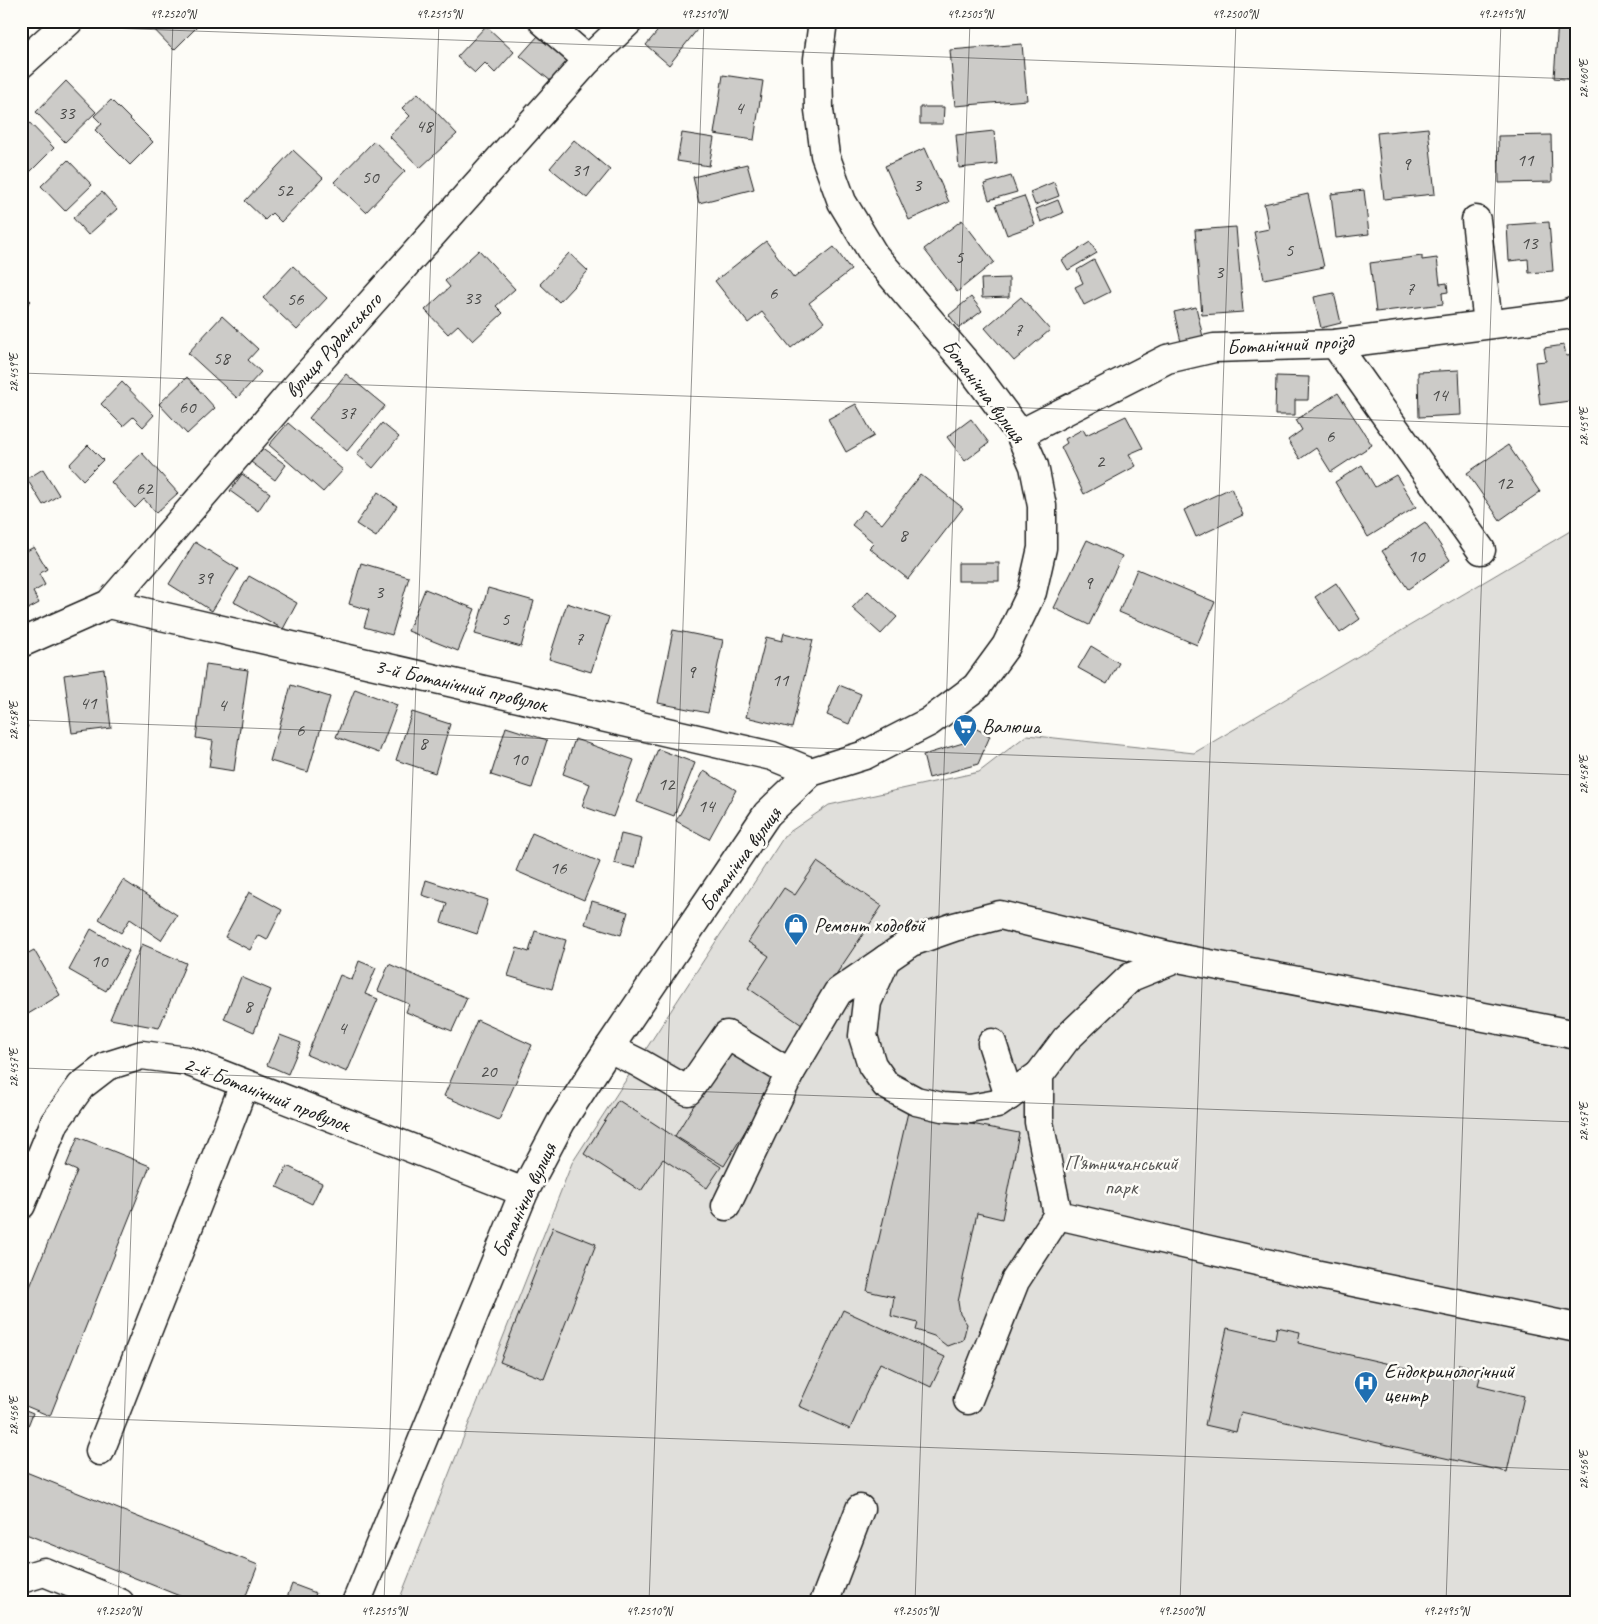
<svg xmlns="http://www.w3.org/2000/svg" width="1598" height="1624" font-family="Caveat,sans-serif">
<style>
.green{fill:#e0dfdb;stroke:#7e7e7c}
.building{fill:#cccbc8;stroke:#1c1c1c}
.lines{fill:none;stroke-linecap:round;stroke-linejoin:round}
.minor-casing{stroke:#1c1c1c;stroke-width:31}
.minor{stroke:#fdfcf7;stroke-width:28}
.ticks{fill:none;stroke:#1c1c1c;stroke-width:1;stroke-opacity:0.45}
.labels{text-anchor:middle;stroke-width:5;stroke-linejoin:round;paint-order:stroke}
.number-label{font-size:19px;fill:#484847}
.street-label{font-size:21px;fill:#1c1c1c;stroke:#fdfcf7}
.poi-label{font-size:21px;fill:#1c1c1c;stroke:#fdfcf7;text-anchor:start}
.park-label{font-size:21px;fill:#575655;stroke:#fdfcf7}
.neatline{fill:none;stroke:#1c1c1c;stroke-width:2}
.ticks-label{font-size:12px;text-anchor:middle;fill:#1c1c1c}
</style>
<rect width="100%" height="100%" fill="#fdfcf7"/>
<filter id="ink" filterUnits="userSpaceOnUse"><feTurbulence type="fractalNoise" baseFrequency=".02" numOctaves="2"/><feDisplacementMap in="SourceGraphic" scale="10" xChannelSelector="R" yChannelSelector="G"/><feConvolveMatrix kernelMatrix="1 2 1 2 8 2 1 2 1" color-interpolation-filters="sRGB"/></filter>
<g filter="url(#ink)">
<!-- green -->
<path class="green" d="M1577,527V1603H398L572,1163L785,835L829,805L979,772L1027,735L1194,753Z"/>
<!-- building -->
<g class="building">
<path d="M146,21H203L174,50Z"/>
<path d="M413,21H427L420,28Z"/>
<path d="M666,21H704L669,65L646,45Z"/>
<path d="M1558,21H1577V80L1554,78Z"/>
<path d="M486,26L514,52L495,73L485,63L475,73L457,57Z"/>
<path d="M538,36L569,62L552,82L520,56Z"/>
<path d="M1022,44L1027,100L955,106L950,50Z"/>
<path d="M723,75L763,81L754,140L714,134Z"/>
<path d="M66,81L96,112L65,142L36,112Z"/>
<path d="M418,93L457,134L420,168L389,136L410,116L402,108Z"/>
<path d="M111,100L153,142L130,165L95,130L102,124L94,116Z"/>
<path d="M920,107H944L943,124H920Z"/>
<path d="M25,118L54,148L21,181V122Z"/>
<path d="M1428,128L1435,194L1384,199L1377,133Z"/>
<path d="M994,131L997,164L959,168L956,135Z"/>
<path d="M682,133L714,138L709,166L677,161Z"/>
<path d="M1551,135L1552,182L1499,183L1498,136Z"/>
<path d="M574,140L610,170L587,198L550,168Z"/>
<path d="M374,141L405,171L366,212L334,182Z"/>
<path d="M925,148L949,202L909,220L885,166Z"/>
<path d="M293,150L323,178L281,222L272,213L265,220L245,201Z"/>
<path d="M68,160L92,185L65,211L41,186Z"/>
<path d="M747,164L754,189L699,203L693,177Z"/>
<path d="M1011,176L1017,192L989,200L984,184Z"/>
<path d="M1054,182L1059,196L1035,205L1030,192Z"/>
<path d="M1364,190L1369,234L1336,238L1331,194Z"/>
<path d="M102,192L117,209L88,235L73,218Z"/>
<path d="M1308,194L1324,267L1264,279L1254,232L1269,229L1264,204Z"/>
<path d="M1024,196L1035,225L1007,235L996,205Z"/>
<path d="M1058,200L1063,213L1041,222L1036,209Z"/>
<path d="M962,220L994,262L957,292L924,249Z"/>
<path d="M1549,222L1553,271L1529,273L1528,259L1509,261L1507,225Z"/>
<path d="M1236,227L1243,312L1202,315L1195,230Z"/>
<path d="M766,241L794,278L834,247L851,270L809,303L824,322L791,348L762,312L748,323L715,281Z"/>
<path d="M1090,242L1097,253L1068,270L1062,260Z"/>
<path d="M479,250L515,289L496,306L503,313L473,341L458,325L448,334L425,310L450,287L445,281Z"/>
<path d="M569,253L588,271L559,302L540,284Z"/>
<path d="M1422,256V260L1437,258L1440,284L1447,283L1448,292L1442,293L1443,304L1376,312L1370,263Z"/>
<path d="M1094,260L1110,292L1084,305L1075,287L1083,283L1077,270Z"/>
<path d="M293,266L327,298L297,330L263,298Z"/>
<path d="M1009,278V297L982,298L981,279Z"/>
<path d="M21,292L31,301L21,311Z"/>
<path d="M1334,293L1341,323L1321,328L1314,297Z"/>
<path d="M971,297L982,311L959,328L949,315Z"/>
<path d="M1021,297L1050,330L1014,361L985,328Z"/>
<path d="M1196,307L1203,337L1181,342L1174,312Z"/>
<path d="M222,316L258,349L248,360L261,372L237,398L188,353Z"/>
<path d="M1564,345L1566,356L1577,355V400L1540,405L1535,362L1546,361L1544,348Z"/>
<path d="M1459,370L1461,415L1419,417L1418,372Z"/>
<path d="M346,374L385,406L347,451L309,418Z"/>
<path d="M1276,376L1309,377L1308,400H1295V415H1275Z"/>
<path d="M187,377L215,408L187,434L159,404Z"/>
<path d="M122,382L154,415L143,427L133,417L123,426L101,404Z"/>
<path d="M1338,393L1372,445L1331,472L1316,448L1300,459L1288,440L1302,430L1296,420Z"/>
<path d="M856,404L874,436L846,452L828,419Z"/>
<path d="M1126,416L1143,448L1129,454L1136,466L1084,494L1061,447L1067,443L1065,439L1083,429L1086,435Z"/>
<path d="M971,419L989,443L965,461L947,437Z"/>
<path d="M288,423L343,470L323,492L269,445Z"/>
<path d="M382,423L399,437L373,468L357,454Z"/>
<path d="M88,445L103,460L83,480L69,465Z"/>
<path d="M1508,445L1540,492L1500,520L1467,473Z"/>
<path d="M261,447L286,465L275,480L251,462Z"/>
<path d="M142,453L178,493L156,513L144,499L135,508L111,482Z"/>
<path d="M1362,465L1375,487L1396,475L1416,507L1368,537L1335,482Z"/>
<path d="M43,469L59,495L43,505L27,479Z"/>
<path d="M242,474L270,493L258,511L230,491Z"/>
<path d="M921,475L963,508L908,579L869,548L874,543L852,525L864,510L882,524Z"/>
<path d="M1231,488L1243,515L1196,537L1184,510Z"/>
<path d="M378,492L397,506L376,537L356,524Z"/>
<path d="M1425,522L1450,560L1408,589L1382,551Z"/>
<path d="M1087,540L1122,556L1089,625L1054,608Z"/>
<path d="M195,542L238,569L212,611L169,584Z"/>
<path d="M34,547L47,569L39,574L45,585L33,592L39,603L21,613V554Z"/>
<path d="M361,563L409,577L392,635L364,627L369,610L349,604Z"/>
<rect x="958" y="563" width="41" height="18"/>
<path d="M1137,569L1215,602L1197,645L1119,612Z"/>
<path d="M249,576L297,603L283,629L234,602Z"/>
<path d="M1336,583L1360,619L1340,633L1315,597Z"/>
<path d="M488,588L534,601L521,647L475,634Z"/>
<path d="M425,589L475,609L458,651L408,631Z"/>
<path d="M868,591L897,617L881,634L852,608Z"/>
<path d="M567,603L609,617L591,672L549,659Z"/>
<path d="M673,630L723,640L708,713L658,703Z"/>
<path d="M784,633L813,640L792,728L746,717L766,637L782,641Z"/>
<path d="M1091,646L1119,663L1107,684L1078,668Z"/>
<path d="M206,664L248,670L234,771L209,767L213,741L196,738Z"/>
<path d="M104,669L111,728L72,733L64,675Z"/>
<path d="M291,685L330,697L308,772L270,761Z"/>
<path d="M839,685L861,694L849,724L827,715Z"/>
<path d="M355,689L397,705L379,753L336,737Z"/>
<path d="M412,712L450,724L435,773L396,760Z"/>
<path d="M21,714L28,727L21,731Z"/>
<path d="M971,726L990,736L978,764L929,778L923,755L963,743Z"/>
<path d="M506,727L547,740L532,788L491,775Z"/>
<path d="M575,739L634,760L613,817L582,806L590,784L563,774Z"/>
<path d="M658,749L695,763L674,816L637,802Z"/>
<path d="M704,771L736,790L709,839L676,821Z"/>
<path d="M532,833L600,862L584,900L516,871Z"/>
<path d="M621,834L642,839L635,868L614,863Z"/>
<path d="M817,862L882,906L802,1025L748,988L769,956L748,942L784,888L795,895Z"/>
<path d="M123,880L177,915L161,940L130,919L121,933L99,919Z"/>
<path d="M426,880L488,900L477,934L441,922L447,903L422,895Z"/>
<path d="M249,892L282,910L267,940L258,935L250,950L225,937Z"/>
<path d="M592,901L628,912L621,935L585,924Z"/>
<path d="M91,929L129,951L106,991L69,970Z"/>
<path d="M535,931L566,940L552,989L508,976L517,948L529,952Z"/>
<path d="M142,944L186,963L159,1028L110,1019Z"/>
<path d="M34,950L60,995L23,1017L21,1015V957Z"/>
<path d="M359,961L376,968L365,994L378,999L347,1072L307,1055L340,975L352,980Z"/>
<path d="M389,964L467,998L452,1031L406,1012L409,1004L378,991Z"/>
<path d="M241,977L271,990L254,1032L224,1019Z"/>
<path d="M477,1020L532,1045L499,1120L444,1096Z"/>
<path d="M280,1035L301,1043L288,1074L267,1065Z"/>
<path d="M729,1048L777,1078L724,1166L675,1136Z"/>
<path d="M21,1075L26,1077L21,1089Z"/>
<path d="M618,1100L721,1167L707,1188L663,1159L641,1191L584,1154Z"/>
<path d="M908,1112L1019,1133L1002,1219L977,1213L958,1302L960,1314L967,1324L963,1340L947,1346L934,1336L916,1330L918,1323L891,1316L894,1297L867,1291Z"/>
<path d="M78,1137L150,1166L50,1416L21,1404V1309L77,1171L66,1166Z"/>
<path d="M287,1166L322,1183L312,1204L277,1187Z"/>
<path d="M553,1227L596,1244L544,1379L500,1362Z"/>
<path d="M843,1310L945,1357L931,1387L880,1363L850,1429L799,1406Z"/>
<path d="M1277,1327L1300,1332L1298,1343L1455,1379L1459,1364L1482,1370L1478,1385L1524,1396L1507,1472L1241,1412L1236,1432L1205,1425L1227,1328L1275,1339Z"/>
<path d="M21,1408L33,1413L21,1444Z"/>
<path d="M21,1470L258,1565L243,1603H197L21,1532Z"/>
<path d="M292,1584L316,1593L312,1603H285Z"/>
</g>
<g class="lines">
<!-- minor casing -->
<g class="minor-casing">
<g id="minor">
<path d="M543,21L588,60"/>
<path d="M21,64L69,21"/>
<path d="M1476,220L1488,324"/>
<path d="M1335,344L1481,550"/>
<path d="M1020,434L1167,359L1214,348L1335,344L1565,315L1577,310"/>
<path d="M109,604L772,756L811,772"/>
<path d="M21,643L109,604L297,386L588,60L629,21"/>
<path d="M886,959L867,1002L863,1036L872,1065L886,1085L916,1101L942,1107L970,1109L997,1104L1039,1075"/>
<path d="M992,1043L1009,1096"/>
<path d="M609,1048L639,1063L688,1091L727,1035L790,1073"/>
<path d="M21,1205L55,1122L81,1086L107,1066L142,1055L187,1061L524,1192"/>
<path d="M726,1206L790,1073L838,992L911,942L954,927L1000,915L1178,958L1577,1035"/>
<path d="M1058,1215L1300,1271L1577,1328"/>
<path d="M968,1400L1015,1281L1058,1215L1039,1122V1075L1066,1039L1131,977L1178,958"/>
<path d="M100,1451L231,1119L244,1084"/>
<path d="M21,1579L44,1572L120,1603"/>
<path d="M356,1603L524,1192L561,1122L609,1048L767,814L811,772L865,755L929,722L976,687L1006,646L1032,592L1042,548V506L1034,466L1020,434L973,371L874,255L842,202L825,155L819,110L818,59L823,21"/>
<path d="M824,1603L860,1509"/>
</g>
</g>
<!-- minor -->
<use href="#minor" class="minor"/>
</g>
</g>
<!-- ticks -->
<path class="ticks" d="M21,25L1577,79M21,373L1577,427M21,720L1577,775M21,1068L1577,1122M21,1416L1577,1470M118,1603L173,21M384,1603L439,21M649,1603L704,21M915,1603L970,21M1180,1603L1236,21M1446,1603L1501,21"/>
<!-- icons -->
<defs>
<g id="supermarket-pin" transform="scale(1.25)"><path d="M0 17L-7.5 6A9.5 9.5 0 1 1 7.5 6Z" fill="#1f6fb2" stroke="#fdfcf7"/><path d="M-6-5.5h2.5l.6 2H6L4.5 2H-2.5L-4.4-4H-6ZM-1.5 3.2a1.3 1.3 0 1 0 .1 0ZM3 3.2a1.3 1.3 0 1 0 .1 0Z" fill="#fff"/></g>
<g id="shop-pin" transform="scale(1.25)"><path d="M0 17L-7.5 6A9.5 9.5 0 1 1 7.5 6Z" fill="#1f6fb2" stroke="#fdfcf7"/><path d="M-5-2.5h2.3a2.7 3.5 0 0 1 5.4 0H5L5.5 6h-11ZM-1.5-2.5h3a1.5 2.3 0 0 0-3 0Z" fill="#fff"/></g>
<g id="hospital-pin" transform="scale(1.25)"><path d="M0 17L-7.5 6A9.5 9.5 0 1 1 7.5 6Z" fill="#1f6fb2" stroke="#fdfcf7"/><path d="M-5-5h3v3.5h4V-5h3V5h-3V1.5h-4V5h-3Z" fill="#fff"/></g>
</defs>
<g fill-rule="evenodd">
<use href="#supermarket-pin" x="965" y="726"/>
<use href="#shop-pin" x="796" y="925"/>
<use href="#hospital-pin" x="1366" y="1383"/>
</g>
<g class="labels">
<!-- number labels -->
<g class="number-label">
<text x="739" y="114">4</text>
<text x="66" y="119">33</text>
<text x="424" y="132">48</text>
<text x="1525" y="166">11</text>
<text x="1406" y="170">9</text>
<text x="580" y="176">31</text>
<text x="370" y="183">50</text>
<text x="917" y="191">3</text>
<text x="284" y="196">52</text>
<text x="1529" y="249">13</text>
<text x="1289" y="256">5</text>
<text x="959" y="263">5</text>
<text x="1219" y="278">3</text>
<text x="1410" y="295">7</text>
<text x="773" y="299">6</text>
<text x="472" y="304">33</text>
<text x="295" y="305">56</text>
<text x="1018" y="336">7</text>
<text x="221" y="364">58</text>
<text x="1439" y="401">14</text>
<text x="187" y="413">60</text>
<text x="347" y="419">37</text>
<text x="1330" y="442">6</text>
<text x="1100" y="467">2</text>
<text x="1504" y="489">12</text>
<text x="144" y="494">62</text>
<text x="903" y="541">8</text>
<text x="1416" y="562">10</text>
<text x="204" y="584">39</text>
<text x="1088" y="589">9</text>
<text x="379" y="598">3</text>
<text x="505" y="625">5</text>
<text x="579" y="645">7</text>
<text x="691" y="678">9</text>
<text x="780" y="686">11</text>
<text x="88" y="709">41</text>
<text x="222" y="711">4</text>
<text x="300" y="736">6</text>
<text x="423" y="749">8</text>
<text x="519" y="765">10</text>
<text x="666" y="790">12</text>
<text x="706" y="812">14</text>
<text x="558" y="874">16</text>
<text x="99" y="967">10</text>
<text x="248" y="1012">8</text>
<text x="342" y="1034">4</text>
<text x="488" y="1077">20</text>
</g>
<!-- street labels -->
<g class="street-label">
<text transform="translate(1290 344) rotate(-3)" y="7">Ботанічний проїзд</text>
<text transform="translate(333 345) rotate(-48)" y="7">вулиця Руданського</text>
<text transform="translate(984 391) rotate(53)" y="7">Ботанічна вулиця</text>
<text transform="translate(461 685) rotate(13)" y="7">3-й Ботанічний провулок</text>
<text transform="translate(740 859) rotate(-54)" y="7">Ботанічна вулиця</text>
<text transform="translate(267 1094) rotate(21)" y="7">2-й Ботанічний провулок</text>
<text transform="translate(524 1200) rotate(-65)" y="7">Ботанічна вулиця</text>
</g>
<!-- poi labels -->
<g class="poi-label">
<text x="982" y="733">Валюша</text>
<text x="814" y="932">Ремонт ходовой</text>
<text x="1384" y="1378">Ендокринологічний<tspan x="1384" dy="24">центр</tspan></text>
</g>
<!-- park labels -->
<g class="park-label">
<text x="1121" y="1170">П'ятничанський<tspan x="1121" dy="24">парк</tspan></text>
</g>
</g>
<!-- margin -->
<rect width="1598" height="1624" fill="none" stroke="#fdfcf7" stroke-width="55"/>
<rect x="28" y="28" width="1542" height="1568" class="neatline"/>
<g class="ticks-label">
<text x="173" y="18">49.2520°N</text>
<text x="439" y="18">49.2515°N</text>
<text x="704" y="18">49.2510°N</text>
<text x="970" y="18">49.2505°N</text>
<text x="1235" y="18">49.2500°N</text>
<text x="1501" y="18">49.2495°N</text>
<text transform="translate(1584 79) rotate(-90)" y="4">28.460°E</text>
<text transform="translate(14 373) rotate(-90)" y="4">28.459°E</text>
<text transform="translate(1584 427) rotate(-90)" y="4">28.459°E</text>
<text transform="translate(14 721) rotate(-90)" y="4">28.458°E</text>
<text transform="translate(1584 775) rotate(-90)" y="4">28.458°E</text>
<text transform="translate(14 1068) rotate(-90)" y="4">28.457°E</text>
<text transform="translate(1584 1122) rotate(-90)" y="4">28.457°E</text>
<text transform="translate(14 1416) rotate(-90)" y="4">28.456°E</text>
<text transform="translate(1584 1470) rotate(-90)" y="4">28.456°E</text>
<text x="118" y="1615">49.2520°N</text>
<text x="384" y="1615">49.2515°N</text>
<text x="649" y="1615">49.2510°N</text>
<text x="915" y="1615">49.2505°N</text>
<text x="1181" y="1615">49.2500°N</text>
<text x="1446" y="1615">49.2495°N</text>
</g>
</svg>
